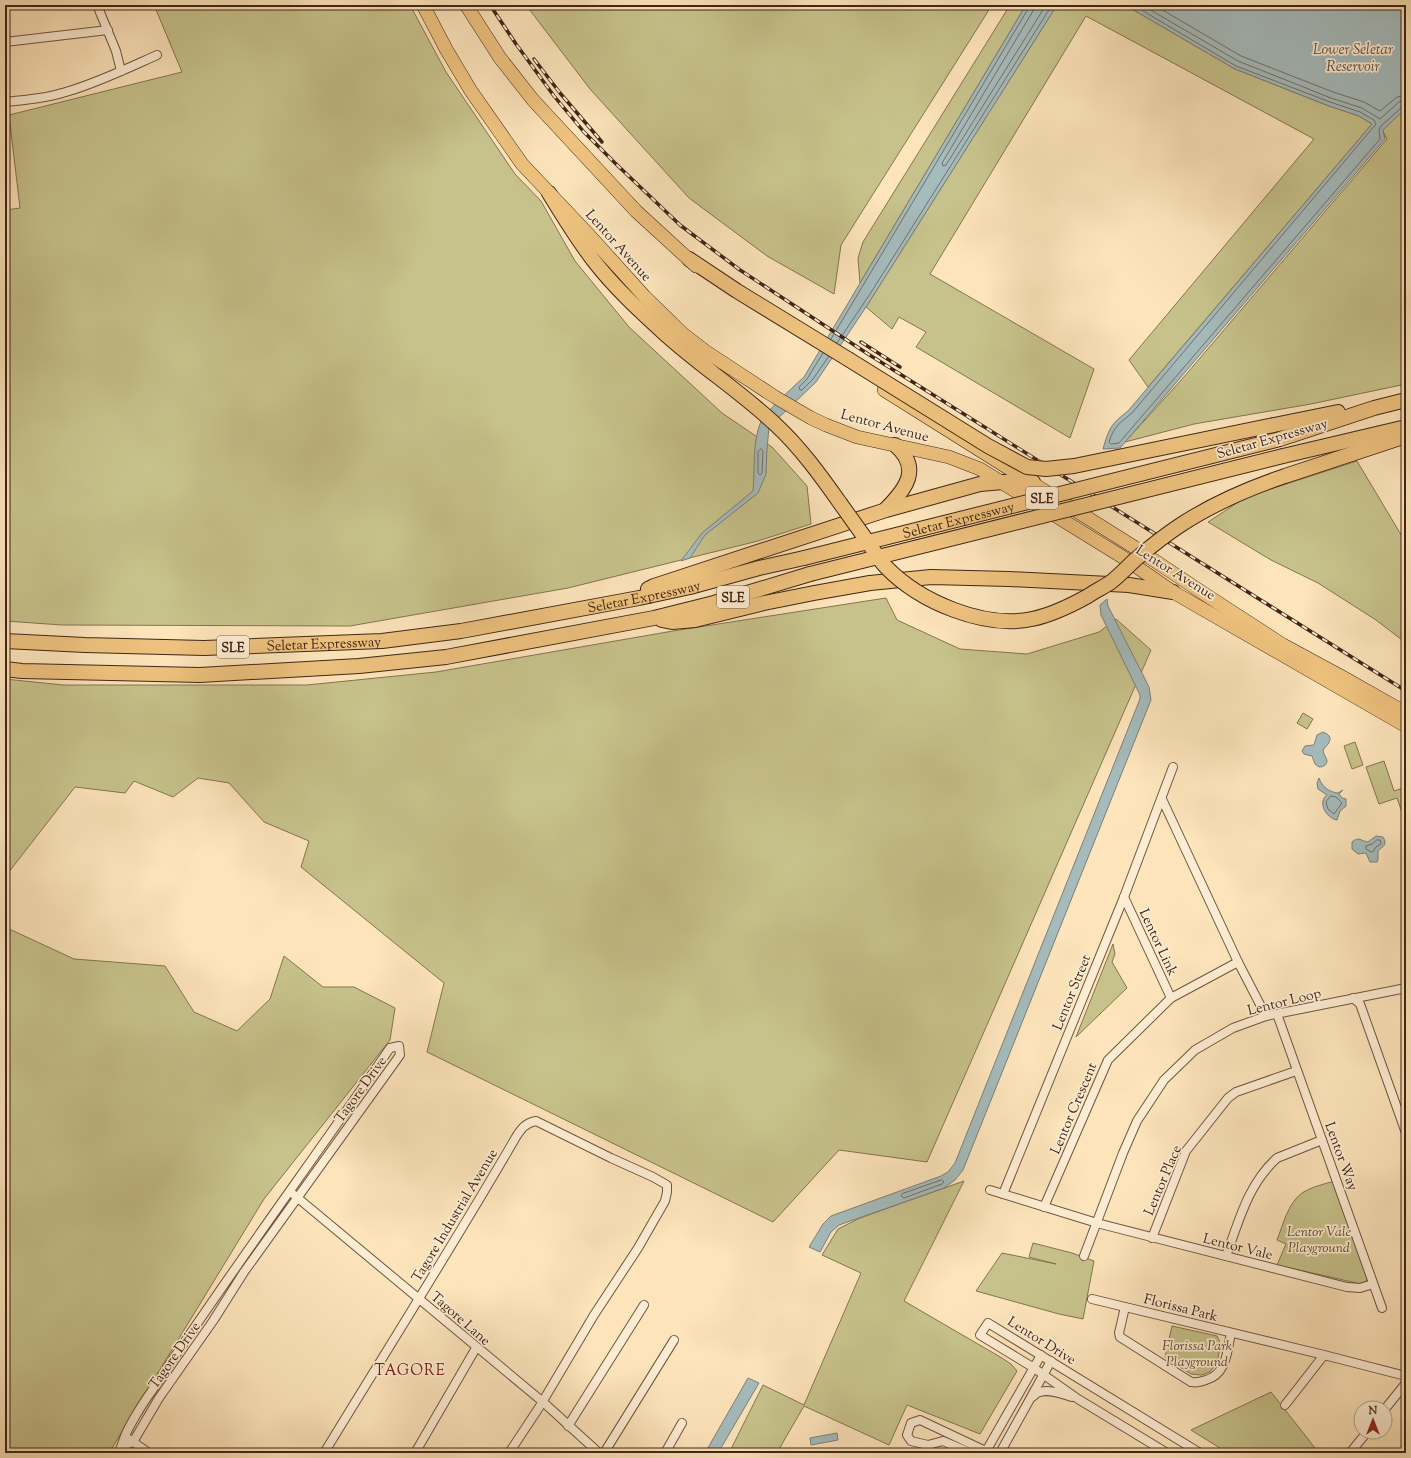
<svg xmlns="http://www.w3.org/2000/svg" width="1411" height="1458" font-family="'Sorts Mill Goudy',serif">
<style>
.green{fill:#c7c28b;stroke:#847450}
.water{fill:#a5bbbc;stroke:#7d7f79}
.lines{fill:none;stroke-linecap:round;stroke-linejoin:round}
.shore{stroke:#727068;stroke-width:1}
.street-casing{stroke:#6f553e;stroke-width:10}
.primary-casing{stroke:#402515;stroke-width:14}
.highway-casing{stroke:#402515;stroke-width:16}
.street{stroke:#feedd3;stroke-width:8}
.primary{stroke:#eec27e;stroke-width:13}
.highway{stroke:#eec27e;stroke-width:14}
.rail-casing{stroke:#402515;stroke-width:3.5}
.rail{stroke:#feedd3;stroke-width:2;stroke-dasharray:6;stroke-linecap:butt}
.highway-bridge-casing{stroke:#402515;stroke-width:16;stroke-linecap:butt}
.highway-bridge{stroke:#eec27e;stroke-width:14}
.labels{text-anchor:middle;stroke-width:3.5;stroke-linejoin:round;paint-order:stroke}
.shield{fill:#feedd3;stroke:#79614e;stroke-width:1}
.shield-label{font-size:13px;font-weight:bold;fill:#402515}
.street-label{font-size:14px;fill:#402515;stroke:#feedd3}
.park-label{font-size:14px;font-style:italic;fill:#624c32;stroke:#feedd3}
.water-label{font-size:15px;font-style:italic;fill:#5e5247;stroke:#feedd3}
.neighbourhood-label{font-size:15px;letter-spacing:1px;fill:#7a1f14;stroke:#feedd3}
</style>
<rect width="100%" height="100%" fill="#fde4bb"/>
<filter id="stains"><feTurbulence type="fractalNoise" baseFrequency=".005" numOctaves="4"/><feColorMatrix values="0 0 0 0 .2 0 0 0 0 .09 0 0 0 0 .02 0 0 0 .5 -.17"/></filter>
<radialGradient id="worn" r=".72"><stop offset=".6" stop-color="#630" stop-opacity="0"/><stop offset="1" stop-color="#630" stop-opacity=".3"/></radialGradient>
<!-- green -->
<g class="green">
<path d="M154,5H410L446,72L515,174L541,201L575,261L629,327L722,413L772,447L807,486L811,524L758,541L568,588L350,626L62,625L5,621V210L20,208L9,115L182,72Z"/>
<path d="M526,5H992L841,245L834,294L767,256L689,198L590,89Z"/>
<path d="M1010,5H1026L860,283L858,258L863,242Z"/>
<path d="M1057,5H1125L1235,69L1329,106L1359,116L1372,124L1148,387L1129,360L1314,139L1086,16L930,274L1094,369L1070,438L916,347L926,332L899,317L892,329L866,307Z"/>
<path d="M1406,108V384L1311,404L1194,424L1125,442L1183,378L1387,139L1382,130Z"/>
<path d="M1357,461L1406,543V643L1376,620L1318,583L1271,560L1208,522L1246,497Z"/>
<path d="M886,598L897,620L960,649L1027,654L1099,632L1116,619L1151,650L927,1162L839,1150L773,1222L427,1052L444,983L301,867L309,841L264,822L229,783L198,778L173,797L134,781L125,793L75,787L5,877V679L63,685H307L436,672L673,631Z"/>
<path d="M1303,713L1313,719L1307,729L1297,723Z"/>
<path d="M1355,742L1363,765L1352,769L1344,746Z"/>
<path d="M1384,761L1394,791L1406,787V824L1397,798L1379,804L1366,767Z"/>
<path d="M5,927L74,959L165,966L194,1012L237,1031L270,999L284,956L323,987H354L395,1008L390,1040L264,1199L109,1453H5Z"/>
<path d="M1113,944L1115,954L1112,962L1127,988L1076,1037Z"/>
<path d="M964,1181L904,1301L1002,1358L1011,1364L1017,1371L980,1434L907,1405L889,1445L804,1406L778,1451L779,1453H729L763,1385L804,1405L861,1273L822,1255L838,1229L860,1218Z"/>
<path d="M1335,1181L1367,1279L1365,1283L1361,1284L1277,1265L1286,1244L1277,1240C1283,1225 1288,1203 1302,1193C1311,1187 1324,1184 1335,1181Z"/>
<path d="M1033,1243L1072,1253L1094,1261L1083,1319L1059,1314L976,1291L1002,1253L1056,1264L1029,1257Z"/>
<path d="M1172,1326L1217,1336L1221,1344L1217,1362L1210,1372L1202,1375L1191,1374L1165,1357Z"/>
<path d="M1271,1392L1319,1453H1228L1191,1430Z"/>
</g>
<!-- water -->
<g class="water">
<path d="M1026,5H1057L866,307L816,382L769,427L767,449L766,474L758,493L705,535L690,558L681,561L702,533L753,491C755,468 752,443 761,421C764,414 796,384 804,377Z"/>
<path d="M1125,5H1406V108L1383,130L1385,139L1120,448L1103,449C1109,428 1111,424 1128,411L1372,124L1359,116L1329,106L1235,69Z"/>
<path d="M1107,599L1108,606L1149,687L1151,700L963,1170L955,1180L944,1188L839,1225L831,1232L820,1252L809,1247L823,1224L831,1216L941,1176L948,1172L955,1163L1140,699V695L1101,615L1100,605Z"/>
<path d="M1323,732C1336,737 1328,744 1323,750L1324,754L1327,760C1327,765 1324,767 1319,767L1315,764L1312,756L1304,754L1302,751L1305,746L1314,745L1317,735Z"/>
<path d="M1319,778C1322,787 1329,792 1338,793L1343,790L1339,794L1342,798L1346,799V806L1340,811L1337,820C1326,818 1317,802 1327,795L1318,789L1317,783Z"/>
<path d="M1376,836L1383,837C1388,845 1383,846 1378,851V859L1377,862H1370L1366,853L1358,854L1352,849V842C1359,836 1361,841 1368,842Z"/>
<path d="M748,1378L759,1383L718,1453H705Z"/>
<path d="M837,1433L838,1440L811,1445L810,1438Z"/>
</g>
<g class="lines">
<!-- shore -->
<g class="shore">
<path d="M1034,5L1033,11L942,163L943,166L946,165L1046,5"/>
<path d="M1133,5L1236,66L1330,102L1360,112L1374,120L1376,124L1132,413C1120,423 1114,426 1109,442L1111,444L1119,443L1380,139L1379,130L1380,127L1402,107L1406,106"/>
<path d="M1142,5L1238,61L1331,98L1362,108L1380,119L1399,102L1406,101"/>
<path d="M1154,5L1241,56L1333,92L1364,102L1380,111L1397,97L1406,95"/>
<path d="M831,339L1028,9L1029,5"/>
<path d="M837,343L870,294L1052,5"/>
<path d="M823,353L807,379L799,387L800,390H802L813,379L829,356"/>
<path d="M761,449L763,451L762,473L760,475L758,473V452Z"/>
<path d="M1331,796L1336,797L1342,803L1334,814L1328,809L1326,802Z"/>
<path d="M1377,840H1380L1381,844L1376,847L1373,852H1371L1366,849V846L1372,844Z"/>
<path d="M942,1180L944,1182L942,1184L904,1198L901,1196L902,1194Z"/>
</g>
<!-- street casing -->
<g class="street-casing">
<g id="street">
<path d="M97,5L116,51L121,71"/>
<path d="M5,42L108,30"/>
<path d="M5,102C26,100 48,98 69,91C99,82 128,68 157,55"/>
<path d="M1162,799L1238,962L1266,1016"/>
<path d="M1124,897L1171,998"/>
<path d="M1353,998L1360,1004L1406,1133"/>
<path d="M1277,1014L1382,1308"/>
<path d="M990,1190L1097,1223L1347,1287L1360,1288L1373,1284"/>
<path d="M293,1194L543,1402L599,1453"/>
<path d="M1003,1194L1124,897L1173,767"/>
<path d="M1044,1207L1108,1060L1171,998L1238,962"/>
<path d="M1152,1238L1186,1151L1228,1098L1236,1092L1296,1071"/>
<path d="M1084,1256L1123,1153L1137,1121L1164,1080L1195,1050L1233,1028L1266,1016L1406,988"/>
<path d="M1226,1256C1239,1221 1248,1184 1277,1158L1322,1140"/>
<path d="M1092,1299L1324,1355L1406,1376"/>
<path d="M1125,1307L1119,1333L1120,1337L1191,1382C1197,1383 1200,1382 1206,1380C1227,1374 1227,1351 1231,1333"/>
<path d="M1032,1397C1034,1396 1037,1392 1040,1392C1050,1389 1062,1394 1072,1397"/>
<path d="M1285,1405L1324,1355"/>
<path d="M1385,1409L1406,1383"/>
<path d="M568,1426L644,1305"/>
<path d="M129,1439L149,1453"/>
<path d="M118,1453C122,1447 122,1443 125,1436C130,1424 143,1403 151,1392C228,1275 311,1163 390,1048L399,1046L400,1055L244,1272L213,1321L159,1398L133,1442L123,1446"/>
<path d="M324,1453C388,1348 454,1244 516,1137C521,1129 525,1123 536,1121L611,1158L653,1177L667,1185V1192L665,1201L638,1248L594,1315L540,1406L509,1453"/>
<path d="M415,1453L476,1348"/>
<path d="M604,1453L674,1340"/>
<path d="M665,1453L682,1423"/>
<path d="M971,1453L943,1441L928,1445L911,1441L907,1435L911,1423L920,1420L990,1453"/>
<path d="M985,1453L1041,1355"/>
<path d="M1000,1453L1051,1361"/>
<path d="M1167,1453L1078,1399L1034,1368L980,1335L988,1323L1200,1453"/>
<path d="M1350,1453L1367,1432"/>
</g>
</g>
<!-- primary casing -->
<g class="primary-casing">
<g id="primary">
<path d="M423,5L446,49L471,91L522,164L588,234L645,297L683,334L705,351L775,397L811,418L826,425L857,437L949,457L980,469L1124,558L1173,592L1406,726"/>
<path d="M466,5L500,58L533,100L636,211L696,266"/>
<path d="M884,390L1134,547L1206,595L1283,645L1344,678L1406,713"/>
</g>
</g>
<!-- highway casing -->
<g class="highway-casing">
<g id="highway">
<path d="M549,193C563,216 577,239 594,261C614,287 639,310 663,332C699,365 740,391 775,424C800,447 821,476 840,503"/>
<path d="M689,259L737,291L848,359"/>
<path d="M1274,425L1338,412"/>
<path d="M1280,439L1374,408L1406,400"/>
<path d="M1283,456L1406,427"/>
<path d="M1285,476L1406,436"/>
<path d="M886,509C906,489 922,468 895,445"/>
<path d="M648,589L654,586L886,510L980,484L1003,482H1033"/>
<path d="M662,620L672,622L695,620L764,603L814,593L870,583L931,577L1009,579L1129,585L1173,592"/>
<path id="s1" d="M5,641L85,645L204,648L382,641L461,631L639,598L690,587L759,568L804,558"/>
<path d="M5,669L22,671L200,675L359,666L446,657L654,618L714,603L810,574"/>
</g>
</g>
<!-- street -->
<use href="#street" class="street"/>
<!-- primary -->
<use href="#primary" class="primary"/>
<!-- highway -->
<use href="#highway" class="highway"/>
<!-- rail casing -->
<g class="rail-casing">
<g id="rail">
<path d="M490,5L516,44L554,96L584,132L615,163L680,225L740,270L868,354L1406,691"/>
<path d="M534,59L560,93L602,142"/>
<path d="M861,342L900,367"/>
</g>
</g>
<!-- rail -->
<use href="#rail" class="rail"/>
<!-- highway-bridge casing -->
<g class="highway-bridge-casing">
<g id="highway-bridge">
<path d="M848,359L988,446L1027,467L1046,469L1074,466L1274,425"/>
<path d="M840,503C850,517 860,531 870,545C875,553 880,561 886,567C920,602 984,629 1032,619C1052,615 1070,606 1088,596C1095,591 1104,587 1111,582C1120,575 1127,567 1136,559C1149,548 1164,536 1179,526C1212,504 1247,489 1285,476"/>
<path id="s2" d="M804,558L1280,439"/>
<path d="M810,574L1283,456"/>
</g>
</g>
<!-- highway-bridge -->
<use href="#highway-bridge" class="highway-bridge"/>
</g>
<g class="labels">
<!-- shield labels -->
<g class="shield">
<rect x="1026" y="487" width="32" height="22" rx="3"/>
<rect x="717" y="586" width="32" height="22" rx="3"/>
<rect x="217" y="636" width="32" height="22" rx="3"/>
</g>
<g class="shield-label">
<text x="1042" y="503">SLE</text>
<text x="733" y="602">SLE</text>
<text x="233" y="652">SLE</text>
</g>
<!-- street labels -->
<g class="street-label">
<text transform="translate(619 245) rotate(48)" y="5">Lentor Avenue</text>
<text transform="translate(885 425) rotate(15)" y="5">Lentor Avenue</text>
<text transform="translate(1272 438) rotate(-16)" y="5">Seletar Expressway</text>
<text dy="5" stroke="none"><textPath href="#s2" startOffset="159">Seletar Expressway</textPath></text>
<text transform="translate(1176 572) rotate(32)" y="5">Lentor Avenue</text>
<text dy="5" stroke="none"><textPath href="#s1" startOffset="643">Seletar Expressway</textPath></text>
<text dy="5" stroke="none"><textPath href="#s1" startOffset="319">Seletar Expressway</textPath></text>
<text transform="translate(1159 942) rotate(65)" y="5">Lentor Link</text>
<text transform="translate(1071 992) rotate(-68)" y="5">Lentor Street</text>
<text transform="translate(1284 1001) rotate(-14)" y="5">Lentor Loop</text>
<text transform="translate(360 1089) rotate(-54)" y="5">Tagore Drive</text>
<text transform="translate(1073 1108) rotate(-67)" y="5">Lentor Crescent</text>
<text transform="translate(1342 1156) rotate(70)" y="5">Lentor Way</text>
<text transform="translate(1162 1180) rotate(-67)" y="5">Lentor Place</text>
<text transform="translate(454 1215) rotate(-59)" y="5">Tagore Industrial Avenue</text>
<text transform="translate(1238 1246) rotate(14)" y="5">Lentor Vale</text>
<text transform="translate(1181 1307) rotate(14)" y="5">Florissa Park</text>
<text transform="translate(461 1318) rotate(41)" y="5">Tagore Lane</text>
<text transform="translate(1042 1340) rotate(32)" y="5">Lentor Drive</text>
<text transform="translate(174 1355) rotate(-55)" y="5">Tagore Drive</text>
</g>
<!-- park labels -->
<g class="park-label">
<text x="1319" y="1236">Lentor Vale<tspan x="1319" dy="16">Playground</tspan></text>
<text x="1197" y="1350">Florissa Park<tspan x="1197" dy="16">Playground</tspan></text>
</g>
<!-- water labels -->
<g class="water-label">
<text x="1353" y="54">Lower Seletar<tspan x="1353" dy="17">Reservoir</tspan></text>
</g>
<!-- neighbourhood labels -->
<g class="neighbourhood-label">
<text x="410" y="1375">TAGORE</text>
</g>
</g>
<!-- margin -->
<rect width="1411" height="1458" fill="none" stroke="#fde4bb" stroke-width="20"/>
<rect x="6" y="6" width="1399" height="1446" fill="none" stroke="#402515" stroke-width="2"/>
<rect x="10" y="10" width="1391" height="1438" fill="none" stroke="#402515"/>
<!-- north arrow -->
<g transform="translate(1373 1420)"><circle r="19" fill="#feedd3" stroke="#b29d87"/>
<path d="M0-3L7 15L0 10L-7 15Z" fill="#8f2418"/>
<text y="-6" font-size="11" font-weight="bold" text-anchor="middle" fill="#402515">N</text>
</g>
<rect width="100%" height="100%" filter="url(#stains)"/>
<rect width="100%" height="100%" fill="url(#worn)"/>
</svg>
